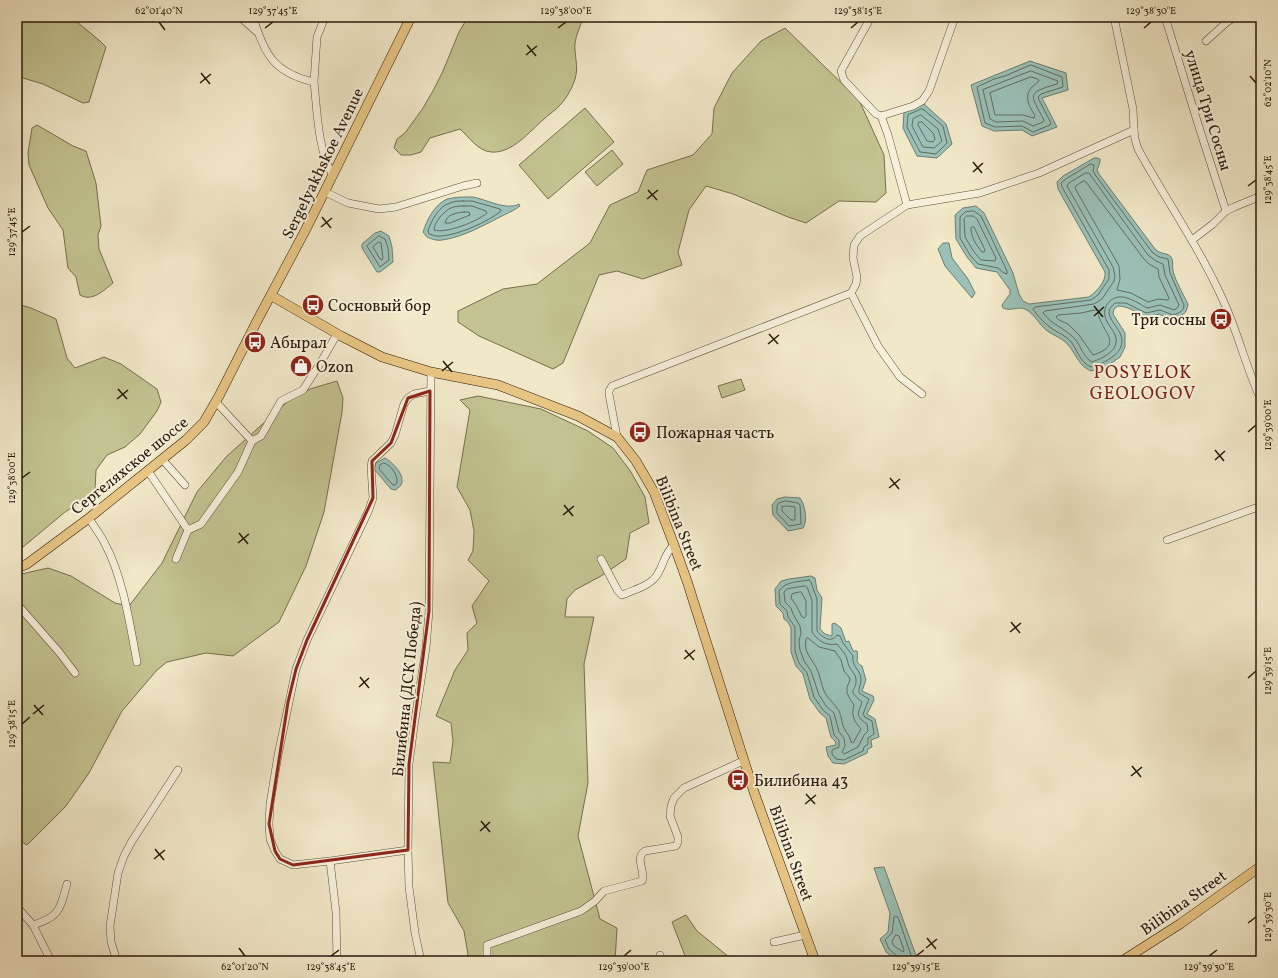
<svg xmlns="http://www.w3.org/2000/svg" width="1278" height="978" font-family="Vollkorn,serif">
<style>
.green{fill:#c2c390;stroke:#766e4c}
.water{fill:#9bc0b7;stroke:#6d7d71}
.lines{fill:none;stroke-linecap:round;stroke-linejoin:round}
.shore{stroke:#626c60;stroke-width:1}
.minor-casing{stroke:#5b4d39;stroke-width:8}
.major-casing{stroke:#291909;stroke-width:10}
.minor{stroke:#f6f0db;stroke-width:7}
.major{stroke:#e8c484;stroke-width:9}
.marked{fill:none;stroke:#8f2418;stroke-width:3;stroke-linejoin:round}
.ticks{fill:none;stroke:#291909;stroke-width:1.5}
.labels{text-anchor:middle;stroke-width:4;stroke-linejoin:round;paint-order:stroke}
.street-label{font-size:16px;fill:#291909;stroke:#f6f0db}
.poi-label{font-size:16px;fill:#291909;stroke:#f6f0db;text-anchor:start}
.quarter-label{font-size:18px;letter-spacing:1px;fill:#7a1f14;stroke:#f6f0db}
.neatline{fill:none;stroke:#291909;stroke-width:1.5}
.ticks-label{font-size:10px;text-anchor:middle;fill:#291909}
</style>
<rect width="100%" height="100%" fill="#f1e8c8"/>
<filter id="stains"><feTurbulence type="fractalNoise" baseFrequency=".005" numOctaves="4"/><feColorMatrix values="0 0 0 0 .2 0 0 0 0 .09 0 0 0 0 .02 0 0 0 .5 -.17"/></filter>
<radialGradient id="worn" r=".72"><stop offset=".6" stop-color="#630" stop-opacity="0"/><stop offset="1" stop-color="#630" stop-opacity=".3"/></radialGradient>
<!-- green -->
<g class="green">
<path d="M17,17H71L100,41L106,47L89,102L83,103L43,84L23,78L19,74Z"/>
<path d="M468,17H583C581,26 576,34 575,43C574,55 579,67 575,79C572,88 567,98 560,105C555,111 549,114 544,119C530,131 512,154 491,152C478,151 469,137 460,129L430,138L421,152L411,155H401L394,148L397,139L405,133L423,108L434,89L443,71L459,32Z"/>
<path d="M785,28L859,100L884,155L886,193L876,202L839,201L806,223L788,217L733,194L706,186L689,210L678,252L682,265L643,279L617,271L599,275L563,363L553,369L479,336L458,322V311L503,289L537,284L590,243L610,205L638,192L647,170L693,155L712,134L714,108L732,73L761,41Z"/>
<path d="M585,108L614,142L548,199L519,165Z"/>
<path d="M37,125L73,146L86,151L96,183L101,226L98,235L99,249L113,283C103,291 92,302 80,295L76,277L68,268L63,230L48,208L29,165L28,153L32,128Z"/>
<path d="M612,150L623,164L597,186L585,172Z"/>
<path d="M17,304L31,308L56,319L67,358L75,368L104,357L121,364L157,389L161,402L157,411L140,434L125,447L107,455L96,470L95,490L81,502L65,512L17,552Z"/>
<path d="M741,379L745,390L722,398L718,386Z"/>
<path d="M337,381L343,398L342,412L324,512L306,566L279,622L233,656L206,653L167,662L157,670L122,711L89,773L66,806L27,845L17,839V575L48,568L71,576L115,603L129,606L162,563L197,492L226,457L287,402L310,389Z"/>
<path d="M478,396L541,409L588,431L613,448L631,472L645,497L649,523L630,533L626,559L601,576L575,590L567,599L565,617H594L584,664L588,783L578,836L600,919L617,928L615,961H469L464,931L448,903L433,762L450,763L453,741L451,723L436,716L455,670L468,650L467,633L477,623L472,606L489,581L468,560L473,551L474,531L470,510L457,487L470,410L460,400Z"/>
<path d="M686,915L697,931L734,961H687L672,922Z"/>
</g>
<!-- water -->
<g class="water">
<path d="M1030,61L1066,73L1068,90L1042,98L1057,127L1032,136L1022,130L994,131L982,126L971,85Z"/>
<path d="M924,104L946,124L952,144L937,158L917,156L903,128L904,112Z"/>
<path d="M1094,158H1097L1100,159V162L1097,170L1099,174L1155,249C1161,255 1165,252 1170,256C1174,259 1172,266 1173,271C1176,282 1183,294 1188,304C1187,314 1181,317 1172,320L1159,314C1138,322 1138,307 1118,306L1114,309L1113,314L1125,333V347L1120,357L1107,366L1091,371C1079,366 1077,356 1069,346C1063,338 1054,336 1046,330C1039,324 1035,315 1027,310C1018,305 1012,312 1003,308L1002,305L1010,294V290L997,272L976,268L967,257L956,239L955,215L963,208L976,206L984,213L1013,273L1019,294L1023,301L1029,304L1089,297C1097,291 1106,282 1105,272L1058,189L1057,182L1063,176Z"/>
<path d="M463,197C466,197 470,197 473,197C485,199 507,211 519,204L520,206C515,210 510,212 504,215C484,225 464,237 442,240C437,241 431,239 427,237L423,232C427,220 434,205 447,199C452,198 458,197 463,197Z"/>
<path d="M381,231L389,236L392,247L393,262L380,272H377L362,248V244L375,233Z"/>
<path d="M943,243H949L952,258L968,279L975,293L972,298L945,266L938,249Z"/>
<path d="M385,458C392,462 406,475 401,485C400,487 397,488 396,490L391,489L374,469L376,463Z"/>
<path d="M785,497L800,498C805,505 808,520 803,528L788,531L773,515L772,505L777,499Z"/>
<path d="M811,576L815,578L817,590L822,598L820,629L825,634L832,636V624L835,623L841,628L846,642L849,641L853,651H857C859,658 854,662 862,666L866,680L862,691L873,696L874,700L867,714L875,719L879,737L871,740L872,747L868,749L867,753L844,764L833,763L828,756L826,747L836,745L835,741L831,737L826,718L820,713L810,699L803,674L796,666L791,652V628L788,622L784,619L783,613L776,606L775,589L781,581L789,579Z"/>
<path d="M884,867L918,961H898L886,952L880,939L888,932L890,913L874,868Z"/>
</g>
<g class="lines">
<!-- shore -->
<g class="shore">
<path d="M1031,65L1062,77L1063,87L1041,94L1038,97L1039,100L1051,123L1050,125L1033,132L1022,126L995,127L985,123L977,87L994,79L1005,76Z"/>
<path d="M1031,71L1058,81L1057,84C1026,93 1030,94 1044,120L1043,122L1033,126L1023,121L996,122L990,119L983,90Z"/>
<path d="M1031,77L1038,79L1039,81C1037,83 1034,85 1032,87C1023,97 1030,107 1035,116L1034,118L1023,115H995L990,93Z"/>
<path d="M922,109L924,110L943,126L947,143L936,154L920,152L907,127L908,115Z"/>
<path d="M921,115L938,129L942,141L934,148L923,147L912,126L913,119Z"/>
<path d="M919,122H922L933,133L935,139L933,142L927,141L918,125Z"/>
<path d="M1091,164L1094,165L1093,171L1096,176L1152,252L1159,257L1168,259L1170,273L1184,305C1184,311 1179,313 1173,315L1160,310L1146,313L1126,303H1115C1112,306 1109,308 1109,313C1110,320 1117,327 1120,333C1129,352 1105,363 1091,367C1081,363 1078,352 1072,343C1065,334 1058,334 1050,327C1044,323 1037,315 1033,309L1035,307L1091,300L1098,295L1109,279V270L1062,187L1061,183L1066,179Z"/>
<path d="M1086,173H1089L1148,255L1156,261L1163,264L1165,275L1179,305L1177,308L1174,310L1160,305L1147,308C1136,302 1120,290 1109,302C1105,306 1104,312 1105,316C1106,323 1113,329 1115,335C1121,350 1103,358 1092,362C1083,357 1081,346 1075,339C1065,328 1052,325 1043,313L1045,311L1094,304L1102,299L1114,281L1115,276L1113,267L1067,186L1069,183Z"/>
<path d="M1084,181L1086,182L1144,259L1149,264L1158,269L1159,277L1169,298L1168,300L1158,299L1148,302L1131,293L1117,290L1120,279L1119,266L1075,188L1076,186Z"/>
<path d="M463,201H472L500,209L501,211C488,222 458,235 441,236C437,237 433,235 429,234L428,231C431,221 439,206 450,203C454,201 459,201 463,201Z"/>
<path d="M464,206H472L486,211L487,213C478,221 446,234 434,230C434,222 444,211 451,208C455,206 460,206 464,206Z"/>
<path d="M974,211L981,216L1007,271V274L1004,273L998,268L978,264L970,255L960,238V217L965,212Z"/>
<path d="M464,212H469L470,215L450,223H445C447,214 456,213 464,212Z"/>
<path d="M967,216H973L977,219L996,258L995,261L981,260L974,252L965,237L964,219Z"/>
<path d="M972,227H974L985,250L984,252H982C976,245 971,237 971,228Z"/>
<path d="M379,236L385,239L388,248L389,260L380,267L367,246Z"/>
<path d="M379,242L381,243L383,258L382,260L380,259L373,247Z"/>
<path d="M1096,310L1098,311C1099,331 1127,344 1093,355L1079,335L1068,324L1059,320L1056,317L1058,315L1081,313Z"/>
<path d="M384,463C391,465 398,475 397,483L395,485H393L379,469L380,465Z"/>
<path d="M786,501L798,503L800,505L801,522V524L789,526L777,513V506L779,503Z"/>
<path d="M787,506L795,507V520H791L782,511V507Z"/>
<path d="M809,580L811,582L814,591L817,599V631C822,637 831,644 837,635L840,636L843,643L853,656C851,667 861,669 861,680C861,685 858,688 859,693L869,699L863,714L865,717L872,721L874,734L868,738V744L864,747L863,751L844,760L836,759L832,754V750L839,747V740L834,735L830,716L823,710L814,697L807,673L799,663L795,651V627L788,617L787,611L780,604L779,591C786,581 798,582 809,580Z"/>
<path d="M805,586L807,587L812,600V632C818,641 826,646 837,644C840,648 846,654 847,659C848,662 848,665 850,668C852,672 855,673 856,679C857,693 845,688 862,702C858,714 855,716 867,724L868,731L864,735L858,747L844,754L842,752L845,746L844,738L839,732L834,713L826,706L819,695L811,671L804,661L800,650L799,641L801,633L800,626L793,614L791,608L785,602L784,592L787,589Z"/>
<path d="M801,592L806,601V616L804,618L802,617L796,605L791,598L792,594Z"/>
<path d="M808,638L819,647L835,651L841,660L844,671L849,677L850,680L847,687V693L850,699L854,705C851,716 854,721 861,729L853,743L851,742C850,736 847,734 844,728C841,722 842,714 837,708C833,702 827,698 824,691C821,684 820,674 816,667C811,658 803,651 806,639Z"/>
<path d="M896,935L899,936L904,950L903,952L894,946L892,942Z"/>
<path d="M900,961L898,957L889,949L885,940L892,933L894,917L896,916L898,917L913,961"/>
</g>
<!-- minor casing -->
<g class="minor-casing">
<g id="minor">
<path d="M240,17L257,32"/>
<path d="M253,17C264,54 274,73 314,82C317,109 318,153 333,175"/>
<path d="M871,17L841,71L844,80L876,114L881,116L913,106L922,101L929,91L955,17"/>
<path d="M1114,17L1133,109L1134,130"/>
<path d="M1165,17L1199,127L1226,211"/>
<path d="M1206,41L1227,22L1235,17"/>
<path d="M314,82L317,37L325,17"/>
<path d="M881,116L888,135L907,205"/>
<path d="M325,192L348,203L379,209L396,207L463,186L477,183"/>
<path d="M1192,240L1213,224L1226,211L1234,207L1261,196"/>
<path d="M922,394L900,377L878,346L851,293L856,284L857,277L853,258L854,245L860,236L907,205L980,193L1039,173L1134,130L1135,139L1138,149C1166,200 1199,247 1223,300C1238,333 1246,367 1261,400"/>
<path d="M216,402L252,441"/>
<path d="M617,437L609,394V391L612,386L851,293"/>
<path d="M162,459L185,485"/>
<path d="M148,471L188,530"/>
<path d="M89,518C94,527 101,535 105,544C123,577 130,625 137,662"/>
<path d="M1167,540L1261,506"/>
<path d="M176,559L188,530L201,524L238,472L252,441L261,436L281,401L303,390L321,362L337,334"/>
<path d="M601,559L618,591L622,595L625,594C636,589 651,585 657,575C665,563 663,555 674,545"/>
<path d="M17,604L59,652L75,673"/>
<path d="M408,850L330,861L293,865L280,859L275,851L270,839L269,824L270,804L278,755L296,669L307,640L368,512L373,498L371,467L372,461L391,443L395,435L404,404L408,398L414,394L430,391"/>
<path d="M330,861L336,912L337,961"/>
<path d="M17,907L33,925L51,961"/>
<path d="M33,925C60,917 60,909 67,884"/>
<path d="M774,942L805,935"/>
<path d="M660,955L662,961"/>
<path d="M117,961L111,942L110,926L118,873L124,856L132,841L178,770"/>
<path d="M421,961L415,933L409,887L408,850L409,764L414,726L426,648L429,611L431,372"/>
<path d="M487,961V945L581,911L595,901L604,891L642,881C646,871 634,858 645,851L676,846L678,842V837L670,816L671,806L674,798L684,788L743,761"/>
</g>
</g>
<!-- major casing -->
<g class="major-casing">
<g id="major">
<path d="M272,296L341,336L382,357L431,372L498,385L578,416L617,437L636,461L654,492L674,545L687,581L754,792L815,961"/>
<path d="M17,568L27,564L89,518L186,440L204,422L219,396L257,321L306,229L411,17"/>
<path d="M1122,961L1180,924L1261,866"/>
</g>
</g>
<!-- minor -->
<use href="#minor" class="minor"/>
<!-- major -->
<use href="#major" class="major"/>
</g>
<!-- marked area -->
<path class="marked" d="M430,391L429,611L409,764L408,850L293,865L280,859L275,851L269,824L288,702L296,669L307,640L373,498L372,461L391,443L408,398Z"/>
<!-- ticks -->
<path class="ticks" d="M159,22L165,30M265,28L273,22M558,28L566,22M851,28L858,22M1144,28L1151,22M527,45L536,56M526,55L537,46M201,73L210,84M1250,76L1256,83M200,83L211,74M973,162L982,173M973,172L983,163M1248,186L1256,180M648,190L657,200M647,199L658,190M322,217L331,228M321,227L332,218M22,232L30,226M1094,306L1103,317M1094,316L1104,307M769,334L778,344M768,344L779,335M443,361L452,372M442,371L453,362M118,389L127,399M117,399L128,390M1248,432L1256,425M1215,450L1224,461M1215,460L1225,451M22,478L30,472M890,478L899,489M889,488L900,479M564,505L573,516M563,515L574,506M239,533L248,544M238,543L249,534M1011,622L1020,633M1010,632L1021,623M685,650L694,660M684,659L695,650M360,677L369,688M1248,678L1256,671M359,687L369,678M34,705L43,715M33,714L44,705M22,724L30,717M1132,766L1141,777M1131,776L1142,767M806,794L815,804M805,804L816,795M481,821L490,832M480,831L490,822M155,849L164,860M154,859L165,850M1248,923L1256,917M927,938L936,949M239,948L245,956M926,948L937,939M331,956L339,950M624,956L631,950M916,956L924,950M1209,956L1217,950"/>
<!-- icons -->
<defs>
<g id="bus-disc" transform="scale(1.15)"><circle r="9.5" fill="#8f2418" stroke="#f6f0db"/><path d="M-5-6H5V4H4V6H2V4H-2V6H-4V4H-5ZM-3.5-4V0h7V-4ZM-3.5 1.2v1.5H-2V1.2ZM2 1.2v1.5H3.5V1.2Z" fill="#fff"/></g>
<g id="shop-disc" transform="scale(1.15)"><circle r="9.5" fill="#8f2418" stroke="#f6f0db"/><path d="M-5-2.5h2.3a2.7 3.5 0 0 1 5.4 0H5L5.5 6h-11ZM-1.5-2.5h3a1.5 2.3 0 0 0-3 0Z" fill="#fff"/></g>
</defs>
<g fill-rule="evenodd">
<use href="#bus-disc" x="313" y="305"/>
<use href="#bus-disc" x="1221" y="319"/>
<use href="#bus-disc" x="255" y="342"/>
<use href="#shop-disc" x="301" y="366"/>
<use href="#bus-disc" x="640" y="432"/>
<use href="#bus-disc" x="738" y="780"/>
</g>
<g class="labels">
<!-- street labels -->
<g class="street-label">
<text transform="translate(1209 110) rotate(73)" y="6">улица Три Сосны</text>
<text transform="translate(322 163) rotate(-64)" y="6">Sergelyakhskoe Avenue</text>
<text transform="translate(129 465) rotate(-39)" y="6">Сергеляхское шоссе</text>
<text transform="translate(680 523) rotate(68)" y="6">Bilibina Street</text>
<text transform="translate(406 689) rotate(-84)" y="6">Билибина (ДСК Победа)</text>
<text transform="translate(792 853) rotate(70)" y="6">Bilibina Street</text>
<text transform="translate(1183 902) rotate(-35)" y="6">Bilibina Street</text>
</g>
<!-- poi labels -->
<g class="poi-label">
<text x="328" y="311">Сосновый бор</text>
<text x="1206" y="325" text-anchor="end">Три сосны</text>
<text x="270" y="348">Абырал</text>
<text x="316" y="372">Ozon</text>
<text x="656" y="438">Пожарная часть</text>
<text x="754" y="786">Билибина 43</text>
</g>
<!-- quarter labels -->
<g class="quarter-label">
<text x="1143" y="378">POSYELOK<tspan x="1143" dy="21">GEOLOGOV</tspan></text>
</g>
</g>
<!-- margin -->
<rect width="1278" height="978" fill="none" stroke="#f1e8c8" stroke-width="44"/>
<rect x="22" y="22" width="1234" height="934" class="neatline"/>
<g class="ticks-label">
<text x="159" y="14">62°01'40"N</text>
<text x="273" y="14">129°37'45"E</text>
<text x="566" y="14">129°38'00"E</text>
<text x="858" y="14">129°38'15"E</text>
<text x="1151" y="14">129°38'30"E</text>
<text transform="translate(1267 83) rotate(-90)" y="4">62°02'10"N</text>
<text transform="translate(1267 180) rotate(-90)" y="4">129°38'45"E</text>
<text transform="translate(11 232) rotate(-90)" y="4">129°37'45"E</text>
<text transform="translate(1267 425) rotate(-90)" y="4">129°39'00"E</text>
<text transform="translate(11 478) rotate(-90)" y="4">129°38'00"E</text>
<text transform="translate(1267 671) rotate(-90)" y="4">129°39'15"E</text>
<text transform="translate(11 724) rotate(-90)" y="4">129°38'15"E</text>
<text transform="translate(1267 917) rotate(-90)" y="4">129°39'30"E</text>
<text x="245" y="970">62°01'20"N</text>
<text x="331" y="970">129°38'45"E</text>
<text x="624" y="970">129°39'00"E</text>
<text x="916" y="970">129°39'15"E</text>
<text x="1209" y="970">129°39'30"E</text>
</g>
<rect width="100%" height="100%" filter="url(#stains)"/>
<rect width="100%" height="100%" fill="url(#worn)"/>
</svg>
